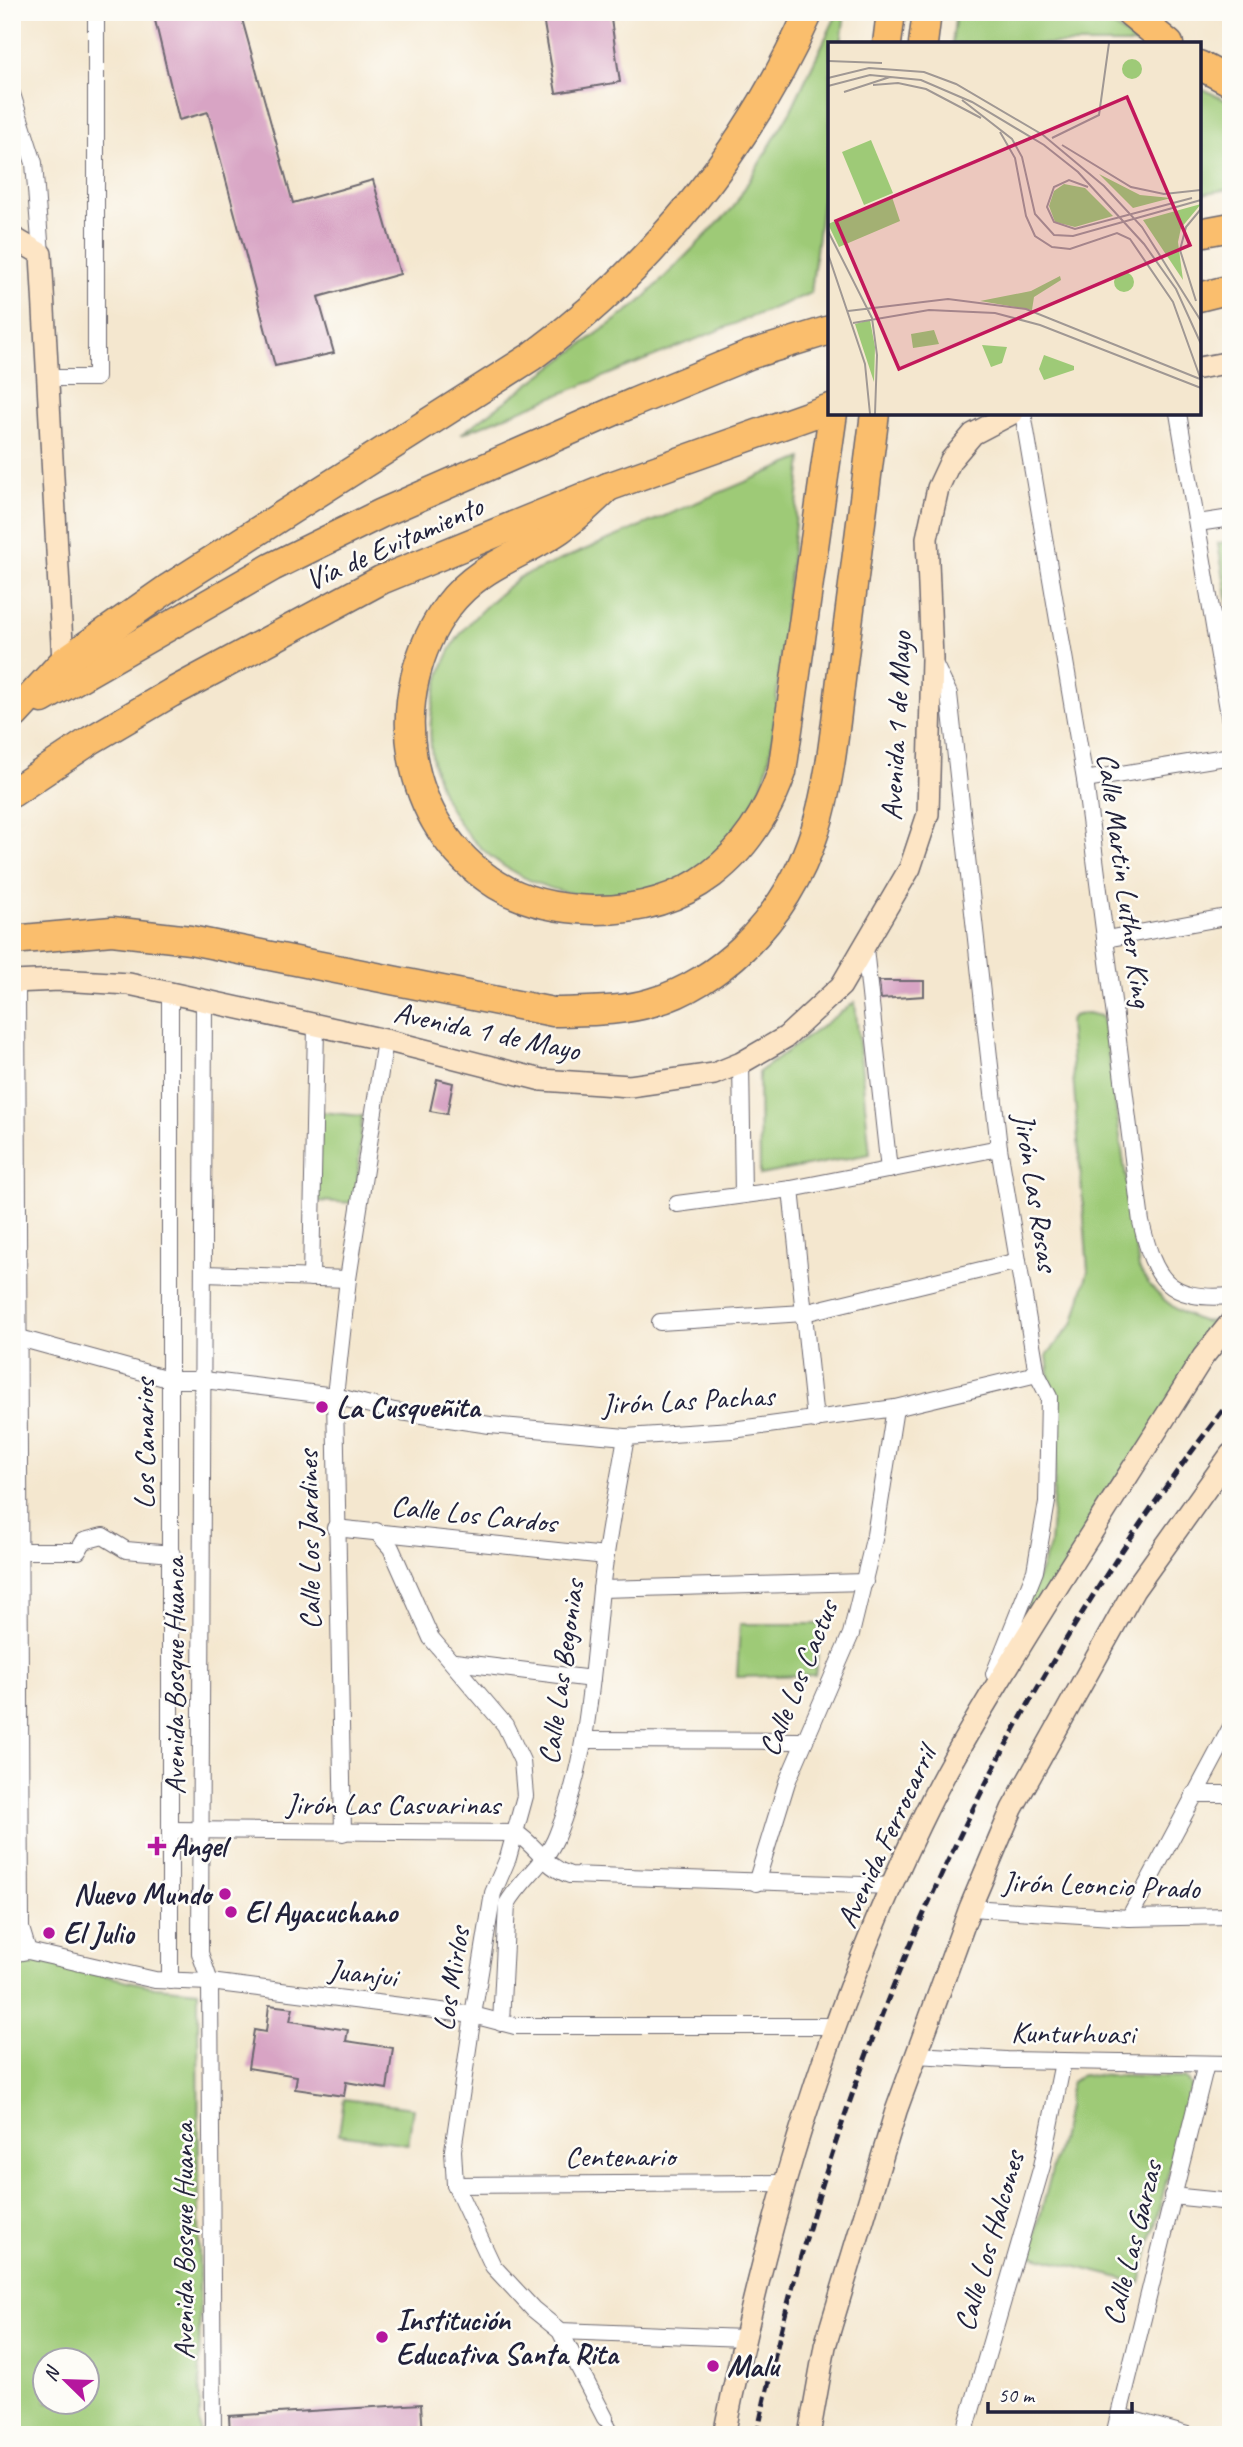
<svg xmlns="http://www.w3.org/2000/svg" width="1243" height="2447" font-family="Caveat,sans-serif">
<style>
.green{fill:#9eca77;stroke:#607659;stroke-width:2;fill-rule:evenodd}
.building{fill:#d8a4c4}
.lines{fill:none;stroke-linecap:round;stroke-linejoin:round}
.pedestrian-casing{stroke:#6c676f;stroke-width:15}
.minor-casing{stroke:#6c676f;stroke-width:18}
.secondary-casing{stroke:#6c676f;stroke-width:24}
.motorway-casing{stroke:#6c676f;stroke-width:31}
.pedestrian{stroke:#fff;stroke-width:12}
.minor{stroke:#fff;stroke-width:16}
.secondary{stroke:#fde5c5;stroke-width:21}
.motorway{stroke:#fabe6d;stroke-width:28}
.rail{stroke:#22223b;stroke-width:5;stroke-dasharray:10 5;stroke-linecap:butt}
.poi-dot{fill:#b5179e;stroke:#fdfcf7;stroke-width:2.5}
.labels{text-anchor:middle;stroke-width:5;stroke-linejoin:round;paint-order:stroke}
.street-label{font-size:30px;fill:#22223b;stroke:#fdfcf7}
.poi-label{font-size:30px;font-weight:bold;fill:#22223b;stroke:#fdfcf7;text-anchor:start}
.inset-road{fill:none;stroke:#a09894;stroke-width:2}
.view{fill:#c2185b;fill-opacity:0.15;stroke:#c2185b;stroke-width:3.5}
.inset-edge{fill:none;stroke:#22223b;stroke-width:3.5}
</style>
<rect width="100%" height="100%" fill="#fdfcf7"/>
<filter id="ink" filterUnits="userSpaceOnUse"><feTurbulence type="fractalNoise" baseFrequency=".0143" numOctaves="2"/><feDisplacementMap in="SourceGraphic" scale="14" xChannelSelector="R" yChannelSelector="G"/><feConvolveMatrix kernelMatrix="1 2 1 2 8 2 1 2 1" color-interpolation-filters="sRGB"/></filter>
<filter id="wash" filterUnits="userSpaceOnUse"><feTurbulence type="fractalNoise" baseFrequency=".00686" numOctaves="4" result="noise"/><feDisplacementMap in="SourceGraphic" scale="28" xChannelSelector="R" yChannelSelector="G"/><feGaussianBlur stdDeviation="1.57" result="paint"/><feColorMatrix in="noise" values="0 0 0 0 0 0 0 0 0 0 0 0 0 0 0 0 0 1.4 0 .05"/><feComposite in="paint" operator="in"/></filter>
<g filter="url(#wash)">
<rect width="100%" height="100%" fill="#f4e7cf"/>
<!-- green -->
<g class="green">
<path d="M838,12H845L841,44H830V136L811,293L461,434L640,302L733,208L791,110Z"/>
<path d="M956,12H1096L1137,44H952Z"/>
<path d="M1199,87L1231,103V189L1199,194Z"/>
<path d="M802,458C794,530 786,602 779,674C774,714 775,757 758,794C740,830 707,872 669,888C658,893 643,892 632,894C518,912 409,818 434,699C438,678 446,654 459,636C476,613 498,595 520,577Z"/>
<path d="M1231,541V620L1218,543Z"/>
<path d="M855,1002L870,1154L760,1175L759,1072Z"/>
<path d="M1087,1013L1101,1016L1104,1025L1139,1269C1151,1292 1177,1314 1202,1321C1209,1323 1218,1320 1225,1320L1004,1664L1050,1546L1057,1444L1047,1355L1074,1322L1088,1271L1069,1022L1073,1016Z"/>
<path d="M321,1112L362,1116L356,1203L316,1201Z"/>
<path d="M740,1624H822L815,1675L737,1677Z"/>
<path d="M27,1958L155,1987L198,1991L200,2435H12V1962ZM46,2360H88V2402H46Z"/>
<path d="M1082,2075L1185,2078L1191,2086L1140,2283L1030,2255L1063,2128L1070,2088L1072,2082Z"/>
<path d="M344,2099L413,2108L408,2144L339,2134Z"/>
</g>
<g id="blocks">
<!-- building -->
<g class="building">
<path d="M153,12H240L293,203L373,180L400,274L318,297L334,353L275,366L208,112L179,120Z"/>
<path d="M542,12H610L620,82L556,93Z"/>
<path d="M879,981H924V996L881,999Z"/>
<path d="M437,1079L453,1083L447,1114L430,1111Z"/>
<path d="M269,2005L293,2008L290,2021L348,2030L346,2041L393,2048L387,2089L346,2082L344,2096L295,2089L297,2076L248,2068L254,2030L266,2032Z"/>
<path d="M421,2404L423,2435H230L229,2416Z"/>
</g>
</g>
</g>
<g filter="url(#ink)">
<use href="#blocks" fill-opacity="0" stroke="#6c676f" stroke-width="2"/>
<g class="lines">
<!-- pedestrian casing -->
<g class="pedestrian-casing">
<path id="pedestrian" d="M605,2418L614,2435"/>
</g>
<!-- minor casing -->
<g class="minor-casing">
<g id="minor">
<path d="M12,94L34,163L41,254"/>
<path d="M48,378H96V12"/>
<path d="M1023,413L1085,780L1141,1222C1155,1280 1167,1301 1231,1296"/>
<path d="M1178,413L1231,727"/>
<path d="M1198,523L1231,518"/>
<path d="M933,661L949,694L999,1148L1037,1374L1049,1397L1047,1502L1035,1571L994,1674"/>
<path d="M1085,780L1231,756"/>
<path d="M1106,939L1231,916"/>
<path d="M865,948L889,1170"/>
<path d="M17,981L21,1928L28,1951"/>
<path d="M170,992V1981"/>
<path d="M204,999L200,1953L210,1982L213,2435"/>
<path d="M741,1063L743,1195"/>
<path d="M791,1189L815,1420"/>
<path d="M677,1204L791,1189L999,1148"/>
<path d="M204,1274L348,1279"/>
<path d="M311,1278L316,1026"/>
<path d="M660,1322L804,1313L1018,1261"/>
<path d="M12,1336L172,1380H204L335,1396L394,1411L490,1425L626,1437L732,1430L895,1408L1037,1374"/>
<path d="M335,1528L606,1556"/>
<path d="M376,1531L391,1548L431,1638L505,1725L522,1761L525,1796L508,1858L493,1893L473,2015L453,2150L455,2185L493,2266L533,2309L560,2331L605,2418"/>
<path d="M19,1551H78L84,1541L103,1536L126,1550L172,1554"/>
<path d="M601,1589L865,1582"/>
<path d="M455,1662L592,1679"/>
<path d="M585,1740L802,1741"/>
<path d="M1194,1794H1231"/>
<path d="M171,1830L516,1833C537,1846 546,1868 570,1875L891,1886"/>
<path d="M343,1833L335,1396L348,1279L385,1040"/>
<path d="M756,1883L787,1782L851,1634L875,1535L895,1408"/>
<path d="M970,1908L1129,1918L1231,1916"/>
<path d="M1129,1918L1231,1727"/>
<path d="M12,1954L28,1951L155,1980L210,1982L473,2015L515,2026H835"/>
<path d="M501,2023L507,1904C521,1879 547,1862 557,1835C589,1757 592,1672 601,1590C607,1539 617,1488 626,1437"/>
<path d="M915,2055L1007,2060L1231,2064"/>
<path d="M455,2185L784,2183"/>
<path d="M1172,2196L1231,2202"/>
<path d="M560,2331L744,2338"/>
<path d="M1119,2416L1187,2435"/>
<path d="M964,2435L1042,2166L1063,2062"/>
<path d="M1114,2435L1206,2064"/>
</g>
</g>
<!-- secondary casing -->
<g class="secondary-casing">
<g id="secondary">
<path d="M12,237L41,254L63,662"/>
<path d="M1199,368L1231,362"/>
<path d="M12,982L60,980L129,984L385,1040L542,1080L630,1086L714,1074L741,1063L786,1037L841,986L910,868L928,814L932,659L927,538L938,488L951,460L973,434L1013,413"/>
<path d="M724,2435C768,2214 833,1996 934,1795C959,1745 989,1698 1018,1650C1078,1552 1142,1455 1203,1357L1231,1322"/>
<path d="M809,2435L825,2346L896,2111L970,1908L1012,1809L1134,1590L1231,1454"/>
</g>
</g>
<!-- motorway casing -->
<g class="motorway-casing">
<g id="motorway">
<path d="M1130,12L1169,44"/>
<path d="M887,44L891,12"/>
<path d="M923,44L927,12"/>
<path d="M1199,65L1231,82"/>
<path d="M1199,233L1231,227"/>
<path d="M1199,297L1231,289"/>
<path d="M608,487C593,501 577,517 560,529C521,556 479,565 448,606C383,694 402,826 497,885C526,903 559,909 593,910C688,911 751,859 782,772L833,413"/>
<path d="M42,699L272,567L382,513L635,402L749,355L830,330"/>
<path d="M15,714L63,662L170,587L531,357C651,269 749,148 809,12"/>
<path d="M12,793L91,740L171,693L381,580L608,487L830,408"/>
<path d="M12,940L112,931L190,940L553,1012C587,1011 621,1012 653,1002C686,993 719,971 743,948C825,869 829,777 842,671C853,585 864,499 875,413"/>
</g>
</g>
<!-- pedestrian -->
<use href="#pedestrian" class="pedestrian"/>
<!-- minor -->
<use href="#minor" class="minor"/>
<!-- secondary -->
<use href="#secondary" class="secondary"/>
<!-- motorway -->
<use href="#motorway" class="motorway"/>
<!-- rail -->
<path class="rail" d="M757,2435C836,2059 993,1703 1231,1400"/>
</g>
</g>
<!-- markers -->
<g class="poi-dot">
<circle cx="322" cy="1407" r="7"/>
<path d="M153.5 1835.5h7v7h7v7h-7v7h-7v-7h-7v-7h7z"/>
<circle cx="225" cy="1894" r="7"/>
<circle cx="231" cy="1912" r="7"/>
<circle cx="49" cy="1933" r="7"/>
<circle cx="382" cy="2337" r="7"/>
<circle cx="713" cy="2366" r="7"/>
</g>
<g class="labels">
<!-- street labels -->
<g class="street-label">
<text transform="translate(394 543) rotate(-24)" y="10">Vía de Evitamiento</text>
<text transform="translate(896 726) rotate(-87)" y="10">Avenida 1 de Mayo</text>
<text transform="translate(1125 880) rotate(82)" y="10">Calle Martin Luther King</text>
<text transform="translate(487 1031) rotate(12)" y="10">Avenida 1 de Mayo</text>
<text transform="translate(1036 1192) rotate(81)" y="10">Jirón Las Rosas</text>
<text transform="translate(688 1400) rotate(-3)" y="10">Jirón Las Pachas</text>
<text transform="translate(144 1444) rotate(-90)" y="10">Los Canarios</text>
<text transform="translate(474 1514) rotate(6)" y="10">Calle Los Cardos</text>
<text transform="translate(309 1540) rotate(-91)" y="10">Calle Los Jardines</text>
<text transform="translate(561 1672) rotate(-82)" y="10">Calle Las Begonias</text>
<text transform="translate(174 1676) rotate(-90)" y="10">Avenida Bosque Huanca</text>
<text transform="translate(798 1678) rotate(-68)" y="10">Calle Los Cactus</text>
<text x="393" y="1814">Jirón Las Casuarinas</text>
<text transform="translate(886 1837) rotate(-65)" y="10">Avenida Ferrocarril</text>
<text transform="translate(1101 1885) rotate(2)" y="10">Jirón Leoncio Prado</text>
<text transform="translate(363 1973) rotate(7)" y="10">Juanjui</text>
<text transform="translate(451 1979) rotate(-81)" y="10">Los Mirlos</text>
<text transform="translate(1073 2033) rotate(1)" y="10">Kunturhuasi</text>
<text x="620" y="2166">Centenario</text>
<text transform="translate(183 2241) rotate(-90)" y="10">Avenida Bosque Huanca</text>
<text transform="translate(989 2241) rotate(-74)" y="10">Calle Los Halcones</text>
<text transform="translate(1132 2243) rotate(-76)" y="10">Calle Las Garzas</text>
</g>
<!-- poi labels -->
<g class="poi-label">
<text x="336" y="1417">La Cusqueñita</text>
<text x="171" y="1856">Angel</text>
<text x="211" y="1904" text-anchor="end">Nuevo Mundo</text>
<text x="245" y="1922">El Ayacuchano</text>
<text x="63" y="1943">El Julio</text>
<text x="396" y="2330">Institución<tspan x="396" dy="34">Educativa Santa Rita</tspan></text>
<text x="727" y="2376">Malu</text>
</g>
</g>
<!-- overview -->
<g transform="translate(828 42)">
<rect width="373" height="373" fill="#f4e7cf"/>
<path d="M294 27a10 10 0 1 1 20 0a10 10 0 1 1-20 0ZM43,98L65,151L36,163L14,110ZM271,132L312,153L343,156L305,166ZM236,142L257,146L285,174L247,185L227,180L221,164L226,149ZM64,155L72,179L11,205L0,182ZM373,162L353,186L350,200L355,238L315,178ZM286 240a10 10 0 1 1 20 0a10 10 0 1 1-20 0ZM232,234L233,238L206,255L204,268L152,259L203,249ZM42,278L47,305L46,340L27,282ZM106,288L111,302L85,306L83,292ZM154,303L179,305L174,321L163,325ZM216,313L246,324V328L216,338L211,327Z" fill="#9eca77"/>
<path class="inset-road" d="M0,19L54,21M0,36L41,26L96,30L128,42L215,93L276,144L314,185L373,279M45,43L70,41L98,47L153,76M0,44L42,33L93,38L144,60L216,103L250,130L316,202L348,247L373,302M16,50L62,35M134,58L184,97L194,115L207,172L226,193L245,194L373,158M172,90L187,116L198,174L207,194L224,205L242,207L289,191L302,197L345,260L373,338M224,96L271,73L281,1M234,103L303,145L336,152L373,148M260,145L241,138L226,145L219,165L226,180L247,187L364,156M0,189L44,276L49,313L47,372M0,212L37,322L42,372M368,259L352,208L358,185L373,167M20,269L120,257L198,267L372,337M25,281L101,268L167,271L212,283L373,346"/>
<path class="view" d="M299,55L362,203L71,327L8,179Z"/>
<rect width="373" height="373" class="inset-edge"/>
</g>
<!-- margin -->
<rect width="1243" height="2447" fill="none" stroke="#fdfcf7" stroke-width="42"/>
<!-- north arrow -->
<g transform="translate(66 2381) rotate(293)"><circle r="33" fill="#fdfcf7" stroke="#a5a5ac" stroke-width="2"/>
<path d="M0-5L12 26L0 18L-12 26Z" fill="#b5179e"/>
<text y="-10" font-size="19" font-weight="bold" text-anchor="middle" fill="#22223b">N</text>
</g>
<!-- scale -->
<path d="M988 2402v10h144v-10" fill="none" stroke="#22223b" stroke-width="3.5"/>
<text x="998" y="2402" font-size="21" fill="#22223b" stroke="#fdfcf7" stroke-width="5" paint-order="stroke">50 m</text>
</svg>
